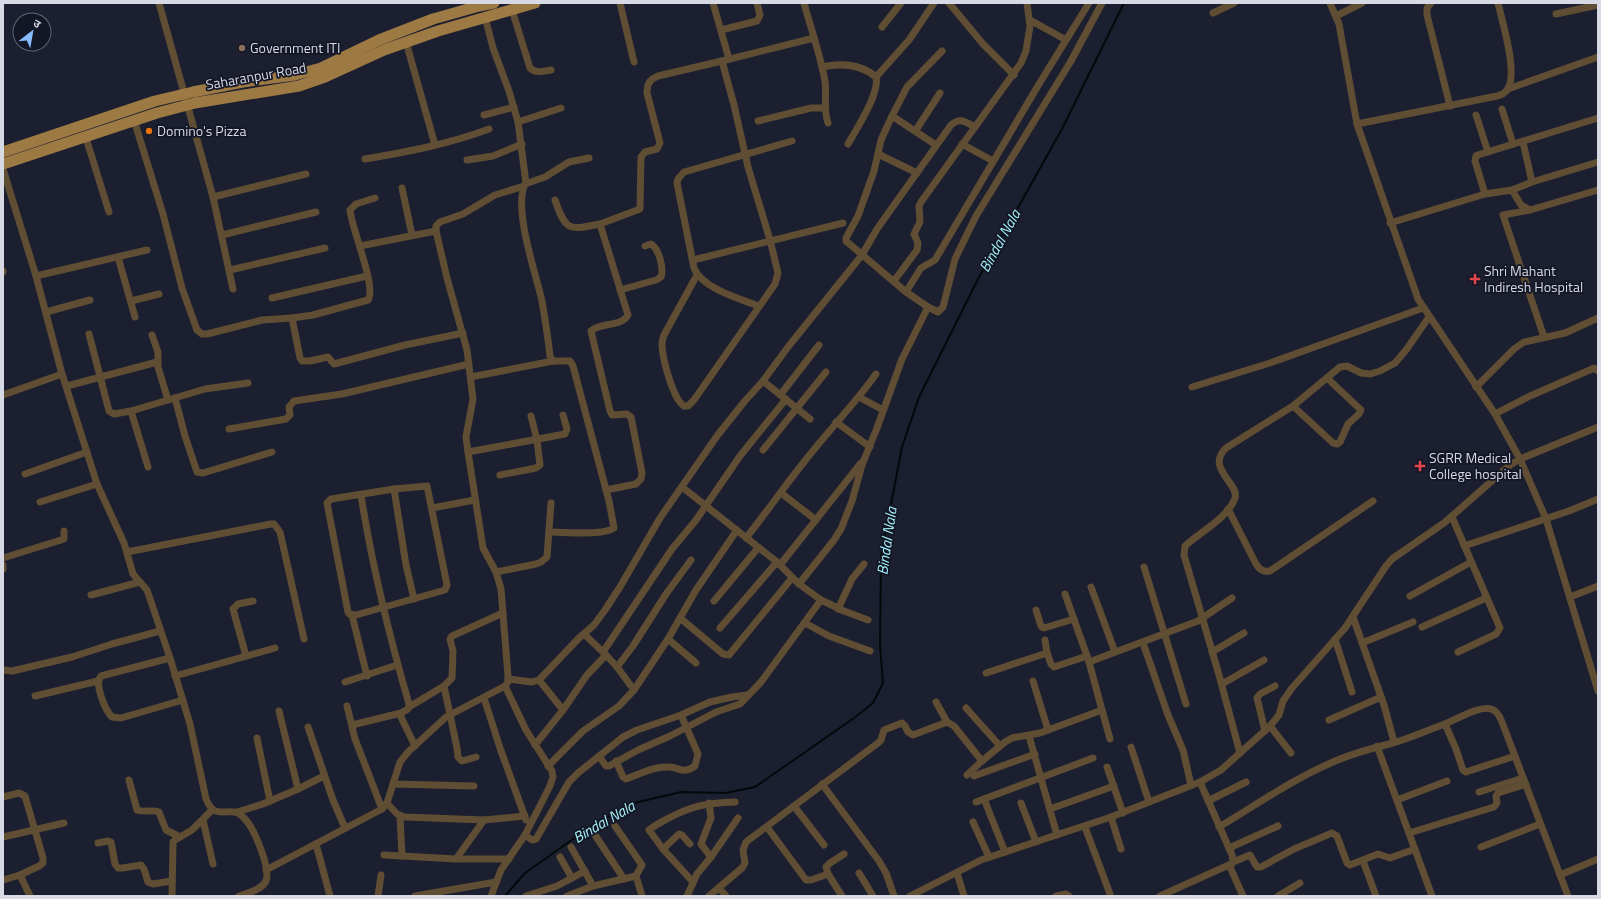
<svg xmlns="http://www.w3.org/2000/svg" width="1601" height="899" font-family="'Titillium Web','Noto Sans Devanagari',sans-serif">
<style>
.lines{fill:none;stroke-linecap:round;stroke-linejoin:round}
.stream{stroke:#010a0b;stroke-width:2}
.minor{stroke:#5f4d34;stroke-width:7}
.primary{stroke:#9d7943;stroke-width:11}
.education-dot{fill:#8d6e63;stroke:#131625;stroke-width:1.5}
.food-dot{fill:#e8710a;stroke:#131625;stroke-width:1.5}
.health-dot{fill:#e0444e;stroke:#131625;stroke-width:1.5}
.labels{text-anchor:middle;stroke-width:3.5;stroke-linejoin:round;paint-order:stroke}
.poi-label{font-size:14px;fill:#d7dae5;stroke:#131625;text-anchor:start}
.street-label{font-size:14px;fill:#d7dae5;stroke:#131625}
.water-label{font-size:15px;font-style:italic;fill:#a4f2fb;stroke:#131625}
</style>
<rect width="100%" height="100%" fill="#1c1f2f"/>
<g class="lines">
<!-- stream -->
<path class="stream" d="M505,896L525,873L593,825L634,803L681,792L725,793L755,787L854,718L873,703L883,683L880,645L881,556L902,447L919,397L978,279L1062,129L1124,3"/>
<!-- minor -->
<g class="minor">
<path d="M159,3L213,197L233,289"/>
<path d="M620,3L634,62"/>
<path d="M713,3L729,59"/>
<path d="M804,3C811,29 820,54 825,81C827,95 823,110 828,123"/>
<path d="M949,3L983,44L1014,75"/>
<path d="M1330,3L1339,24L1357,124L1418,299L1495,414L1520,459L1546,519L1598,691"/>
<path d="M1431,3L1427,8V15L1450,106"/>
<path d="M512,10L530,68C536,74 544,71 551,70"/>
<path d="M1213,13L1234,3"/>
<path d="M1556,14L1598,5"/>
<path d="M1336,16L1362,3"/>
<path d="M485,17L493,48L509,91L518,122L526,183"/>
<path d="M1030,20L1066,40"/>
<path d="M882,27L901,3"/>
<path d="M721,30L757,21L760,15L757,3"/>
<path d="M406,42L435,145"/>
<path d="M822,67C841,63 861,64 876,77C880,93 856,130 848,144"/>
<path d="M876,77L909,40L934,3"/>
<path d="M1508,89L1598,57"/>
<path d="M1502,109L1513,144"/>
<path d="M484,115L514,107"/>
<path d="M1476,115L1488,152"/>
<path d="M892,116L936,145"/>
<path d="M134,120L163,214L182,288L197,330L202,334H207L262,320L292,318L313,315L368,300C377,287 351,227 350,210L356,204L375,198"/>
<path d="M758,121L811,108H825"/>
<path d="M518,122L561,108"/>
<path d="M1357,124L1497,96C1501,95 1505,93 1507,90C1519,75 1502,21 1498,3"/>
<path d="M916,130L940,93"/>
<path d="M86,138L109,212"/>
<path d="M1523,142L1532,182"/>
<path d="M962,144L993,161"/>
<path d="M878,154L917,173"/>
<path d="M365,159C407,152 449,144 489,129"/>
<path d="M467,160L493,156L522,144"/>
<path d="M3,169L36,276L62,374L97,484L124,543L133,574L147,590L170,658L190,724L206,799C217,825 230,801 245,819C254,828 271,869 266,881C262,890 247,893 239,896"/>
<path d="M402,188L412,235"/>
<path d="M1512,190L1521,205L1530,210L1598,190"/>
<path d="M1485,194L1475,161L1476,156L1478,155L1598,118"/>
<path d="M213,197L306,174"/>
<path d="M555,200C566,232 569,230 600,224"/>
<path d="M1530,210L1503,215L1544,337"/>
<path d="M1390,223L1485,194L1512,190L1532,182L1598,162"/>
<path d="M222,235L316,212"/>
<path d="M360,246L436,231"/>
<path d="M118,257L135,317"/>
<path d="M693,260L843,223"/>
<path d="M230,270L325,248"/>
<path d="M3,272V271"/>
<path d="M697,275L664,335C663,338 662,341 662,344C662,358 673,399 684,406H688L694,400L775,284L778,273L770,240L748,167L734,105L722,61"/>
<path d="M36,276L147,250"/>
<path d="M894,281L917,250L918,243L914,234L920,222L919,206L921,202L1021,63L1026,51L1030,26L1027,3"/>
<path d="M620,290L656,280L661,277C664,268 659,249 651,244L645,246"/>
<path d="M906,292L921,268L935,260L1039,84L1089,3"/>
<path d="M272,298L367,276"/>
<path d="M131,301L159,294"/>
<path d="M759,306C739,299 702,288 694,268L677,183L678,179L684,172L792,141"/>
<path d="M928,307L938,312L943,307L955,259L976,216L1071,61L1102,3"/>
<path d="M46,312L90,300"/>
<path d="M292,318L300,358L302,361H310L328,357L334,364L405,345L463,333"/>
<path d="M89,334L109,411L114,414L131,411L205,389L248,383"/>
<path d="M152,335L158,352V367L168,400"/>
<path d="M471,377L553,361"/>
<path d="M763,381L810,419"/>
<path d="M67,386L157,362"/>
<path d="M1192,387L1270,363L1423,308"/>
<path d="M1476,387L1514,349L1524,342L1565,333L1598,318"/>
<path d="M781,394L819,345"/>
<path d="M3,395L62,374"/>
<path d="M859,397L883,410"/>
<path d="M175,398L185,436L197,472L203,473L272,452"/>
<path d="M1293,406L1333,443L1337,444L1340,442L1348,424L1359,414L1361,410L1327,378"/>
<path d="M131,411L148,467"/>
<path d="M1495,414L1530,396L1592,369L1594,368L1598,371"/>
<path d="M836,422L870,447"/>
<path d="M229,429L286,419L290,415L289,407L294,401L342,394L469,364"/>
<path d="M763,450L826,372"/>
<path d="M468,452L565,434L567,429L563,415"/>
<path d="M25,474L87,452"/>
<path d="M500,475L536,468L540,465L537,440L531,416"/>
<path d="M427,486L447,585L445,590L356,615L349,614L348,612L327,503L331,499L394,489Z"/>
<path d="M682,487L777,562L799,584L821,600L844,611L868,620"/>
<path d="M394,489L406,565L414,599"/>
<path d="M606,490L636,484L641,479L642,473L631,417L627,414L612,415L610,411L591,331C600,322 622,327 628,315L600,224L640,209L641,157L645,152L657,149L660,143L647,93C647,84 649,80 658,76L722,61L814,38"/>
<path d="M781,493L816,520"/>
<path d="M361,495C372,566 389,635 409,704L408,709L401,713V717L415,746"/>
<path d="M40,502L97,484"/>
<path d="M432,508L475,500"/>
<path d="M1228,509L1256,564C1260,570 1263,572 1270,571L1373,501"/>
<path d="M1452,517L1500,628L1496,634L1458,652"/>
<path d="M549,532C564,532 603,536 614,528L609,501L573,366L570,361H553L550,356C548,338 545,319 542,301C536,274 513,209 525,184L545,177L569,162L589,158"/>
<path d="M746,538C766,513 784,487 804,462C827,432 854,405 876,374"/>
<path d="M1464,546L1569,511L1598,499"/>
<path d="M127,552L271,524H274L280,532L304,639"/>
<path d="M3,558L61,540L64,539V531"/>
<path d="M3,565V569"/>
<path d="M780,565L861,463"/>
<path d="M1144,567L1186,704"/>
<path d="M496,572L536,564L541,562L547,557L551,503"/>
<path d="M799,584L834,540L841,529L852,501L862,465L877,428L902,359L928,307L906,292L846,241V238L858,216L874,171L881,140L892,116L907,87L942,51"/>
<path d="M1091,587L1115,652"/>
<path d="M1065,594L1087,656"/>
<path d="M91,595L140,582"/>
<path d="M1410,596L1471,562"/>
<path d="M1570,597L1598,586"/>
<path d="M714,601L758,548"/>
<path d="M838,609L852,579L864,564"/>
<path d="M1036,610L1041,626L1044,628L1074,619"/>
<path d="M352,615L367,676"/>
<path d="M1353,617L1384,705L1394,742"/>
<path d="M680,618L723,654L729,655L792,578"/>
<path d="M805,623L829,636L870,651"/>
<path d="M1422,627L1486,598"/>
<path d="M720,628L777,562"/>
<path d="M584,634L603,652"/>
<path d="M668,639L696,663"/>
<path d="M1335,639L1352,692"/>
<path d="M1045,640L1047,653"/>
<path d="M1143,643L1168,715L1183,750L1191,785"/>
<path d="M1362,643L1413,622"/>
<path d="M1212,652L1244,633"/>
<path d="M606,655L617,667L634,690"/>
<path d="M246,656L233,609L238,604L253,601"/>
<path d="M170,658L101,676C94,684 105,710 112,717L121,718L183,700"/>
<path d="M617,667L633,646L666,594L691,560"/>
<path d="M3,670L12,671L72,657L112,644L160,631"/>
<path d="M986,673L1047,653L1051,664L1054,667L1087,656L1089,662L1198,621L1232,598"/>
<path d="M175,676L275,648"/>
<path d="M508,679L532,682L539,680L579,638L594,625L605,610L620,587L660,518L717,436L744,402L763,381L788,347L862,255L877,229L951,125C961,117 965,122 975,127"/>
<path d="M539,680L563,710L587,675L606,655L603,652L672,549L696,520L740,456L786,399"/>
<path d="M1033,681L1048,730"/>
<path d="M345,682L397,665"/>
<path d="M1222,684L1264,660"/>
<path d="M444,686L457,748L458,757L462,761L476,757"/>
<path d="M35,696L98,681"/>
<path d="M484,698L500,748L526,820"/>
<path d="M936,702L947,722"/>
<path d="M347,706L355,739L382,809"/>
<path d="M409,707L444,686L452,678L453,651L450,639L452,636L503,613"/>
<path d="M966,708L1000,746"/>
<path d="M1102,710L1110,739"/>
<path d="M1329,720L1381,697"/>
<path d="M1445,724L1456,749L1463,770L1466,772L1515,756"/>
<path d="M352,725L401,713"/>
<path d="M1270,726L1291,753"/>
<path d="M308,727L333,800L345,828"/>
<path d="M1265,731L1257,698L1260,694L1275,686"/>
<path d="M1029,736L1057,835"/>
<path d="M257,738L270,801"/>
<path d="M535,745L563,710"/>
<path d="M1377,746L1432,896"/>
<path d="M1131,747L1149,802"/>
<path d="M1240,753L1219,675L1184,555L1185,546C1200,532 1228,518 1235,498C1240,484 1205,468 1226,448L1293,406L1340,367L1347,366L1361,373L1370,374L1380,371L1395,363L1406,350L1429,317"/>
<path d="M599,756L606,766H609L638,750L670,736L716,712L740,704L761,682L821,600"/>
<path d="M616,761L623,777L626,779C640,774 654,766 669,767C680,767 682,775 695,766L698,754L681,715"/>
<path d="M548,766L583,731L619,706L634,690L668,639L696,590L737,530"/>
<path d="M1107,767L1123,813"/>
<path d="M967,775L982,761"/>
<path d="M974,776L1035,754"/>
<path d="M129,780L137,810C144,813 152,809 159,812L166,830L180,837"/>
<path d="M1200,782L1232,855L1233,862L1230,867L1243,896"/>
<path d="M393,784L474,786"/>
<path d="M822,784L879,861L886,873L894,896"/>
<path d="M298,789L324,776"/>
<path d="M1479,792L1523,778"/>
<path d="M3,797L19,793L25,796L43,858V863L39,866L20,875"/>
<path d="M984,799L1005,852"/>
<path d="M1397,800L1447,781"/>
<path d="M1208,801L1246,782"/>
<path d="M976,802L1093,758"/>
<path d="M387,803L397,814L405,817L484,820L525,816"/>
<path d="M709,803L711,818L701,844L711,857"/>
<path d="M1021,803L1036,842"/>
<path d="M794,806L824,845"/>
<path d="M1050,809L1114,786"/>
<path d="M237,812L263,804L298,789L279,711"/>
<path d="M400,816L402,856"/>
<path d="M1111,817L1121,849"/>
<path d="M203,820L213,864"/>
<path d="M973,822L989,857"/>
<path d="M615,826L642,865L636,876L642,896"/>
<path d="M767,827L806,880H811L828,874"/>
<path d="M1085,827L1110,894"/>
<path d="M1219,827C1256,805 1293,779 1333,762C1353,753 1373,748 1393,743C1410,738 1426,731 1442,725C1454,721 1479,705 1491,709C1496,710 1500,717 1502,722L1568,896"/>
<path d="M1409,833L1494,807L1497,803L1496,796L1498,793L1526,784"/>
<path d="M525,835L532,840L536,839L569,782L578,773L623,737L637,730L681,715L710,702L732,697L748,695"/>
<path d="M595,835L624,879"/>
<path d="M3,837L64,823"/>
<path d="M98,843L108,841L111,842L115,864L118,868H123L141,865L144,869L148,882L153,884L172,881"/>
<path d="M316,844L330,896"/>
<path d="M571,847L593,886"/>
<path d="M1481,847L1540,824"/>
<path d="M1229,848L1278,826"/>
<path d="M663,849L679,834L682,835L690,844"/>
<path d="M384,855L456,859L484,820"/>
<path d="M560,857L572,878"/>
<path d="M456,859H509"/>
<path d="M1363,861L1376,896"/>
<path d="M1233,862L1250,855L1257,867H1261L1294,849L1332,833L1337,836L1347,863L1350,865L1378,854L1390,858L1415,849"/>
<path d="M266,870L382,809L387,803L400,762L408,752L446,717L505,686L508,682V676L501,589L496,572L483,548L468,452L466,437L473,399L467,350L447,278L436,231V226L440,222L463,214L495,195L524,186"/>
<path d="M859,873L873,896"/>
<path d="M957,873L964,896"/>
<path d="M1560,875L1598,859"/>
<path d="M3,880L20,875L30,896"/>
<path d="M692,881L663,849L649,830C654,826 660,823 665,820C691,806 705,803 735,802"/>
<path d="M719,888L726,896"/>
<path d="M172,896L173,842L175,840L192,830L212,810"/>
<path d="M378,896L381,875"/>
<path d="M415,896L496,882"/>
<path d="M491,896L501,870L525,835L550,786L553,777L552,771L526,730L505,686"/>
<path d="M526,896L557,886L585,871"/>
<path d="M567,896L593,886L636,876"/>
<path d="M687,896L697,874L711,857L738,818"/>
<path d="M709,896L742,868L745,863L743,850L746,842L878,743L881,740L884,730L902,723L905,726L908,732L913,735L947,722L954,726L982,761L1005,742L1012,738L1040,733L1102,710L1089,662"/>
<path d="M842,896L828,874L826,867L830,863L844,854"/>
<path d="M910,896L981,860L1111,817L1200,782L1221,770L1270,726L1279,715L1283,701L1292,688L1345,628L1386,566L1392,559L1444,523L1510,465L1520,459L1598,427"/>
<path d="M1056,896L1066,894L1069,896"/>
<path d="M1160,896L1231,864"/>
<path d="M1278,896L1300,883"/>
</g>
<!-- primary -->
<g class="primary">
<path d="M3,152L155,101L193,92L243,82L295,75L321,68L379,40L433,19L479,6L494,3"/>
<path d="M3,164L157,113L195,103L299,86L325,77L384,50L438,31L535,3"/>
</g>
</g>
<!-- markers -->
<circle class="education-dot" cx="242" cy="48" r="4"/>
<circle class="food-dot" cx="149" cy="131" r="4"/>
<g class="health-dot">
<path d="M1473 273h4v4h4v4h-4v4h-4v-4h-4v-4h4z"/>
<path d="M1418 460h4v4h4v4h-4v4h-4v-4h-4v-4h4z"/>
</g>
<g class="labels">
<!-- poi labels -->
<g class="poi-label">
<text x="250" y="53">Government ITI</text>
<text x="157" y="136">Domino's Pizza</text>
<text x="1484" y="276">Shri Mahant<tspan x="1484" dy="16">Indiresh Hospital</tspan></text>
<text x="1429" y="463">SGRR Medical<tspan x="1429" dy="16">College hospital</tspan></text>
</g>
<!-- street labels -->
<g class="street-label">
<text transform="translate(256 76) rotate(-10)" y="5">Saharanpur Road</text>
</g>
<!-- water labels -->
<g class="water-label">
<text transform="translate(1000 241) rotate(-61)" y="5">Bindal Nala</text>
<text transform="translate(887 541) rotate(-82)" y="5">Bindal Nala</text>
<text transform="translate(604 822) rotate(-30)" y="5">Bindal Nala</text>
</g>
</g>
<!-- border -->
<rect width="1601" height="899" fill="none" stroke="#d7dae5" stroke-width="8"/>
<!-- north arrow -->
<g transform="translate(32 32) rotate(31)"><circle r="19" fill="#131625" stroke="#616472"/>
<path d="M0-3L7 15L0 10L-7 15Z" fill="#89bafc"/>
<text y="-6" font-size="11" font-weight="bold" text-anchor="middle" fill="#d7dae5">उ</text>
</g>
</svg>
